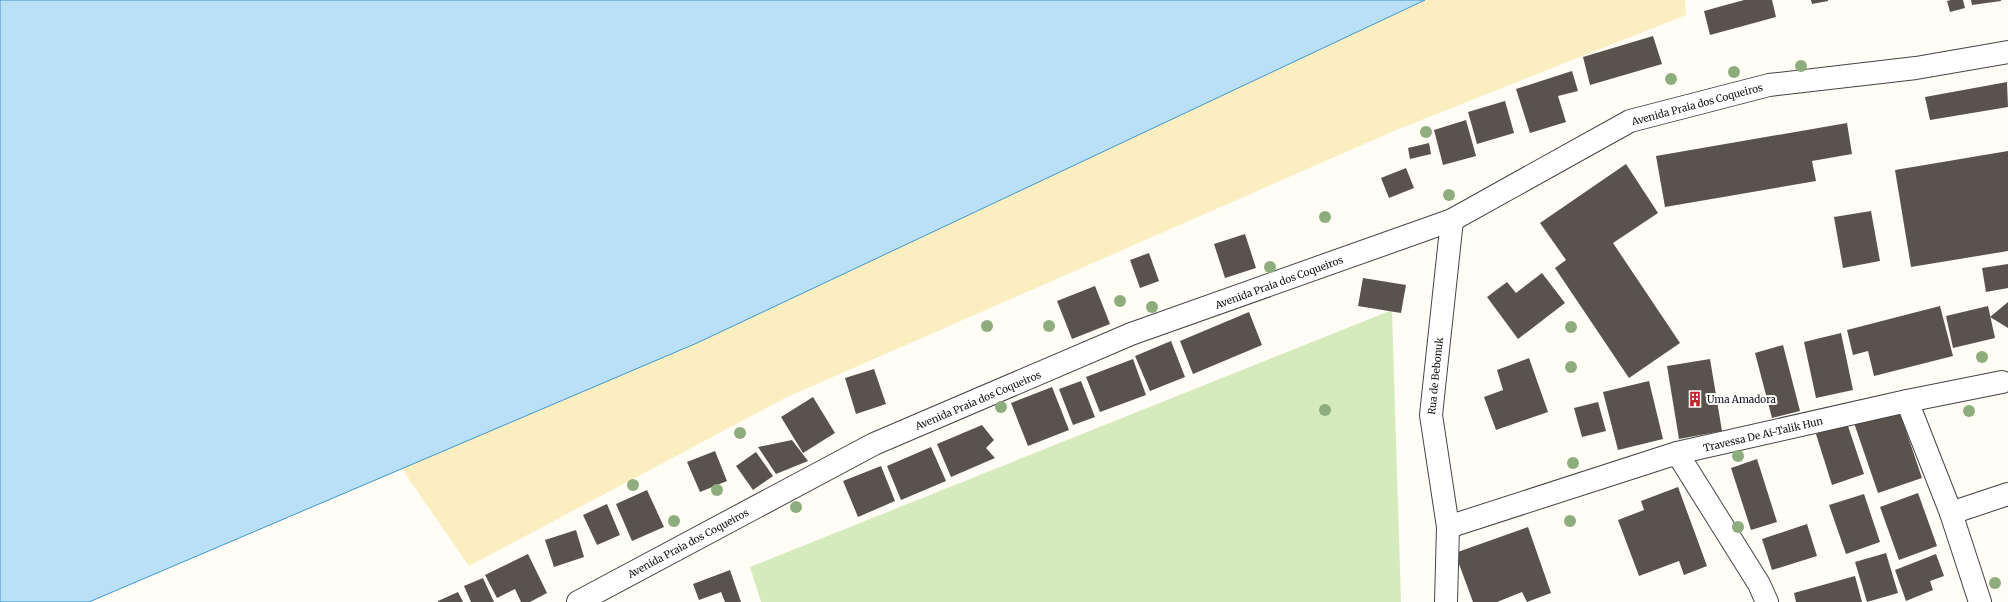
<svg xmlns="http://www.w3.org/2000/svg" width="2008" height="602" font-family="Merriweather,serif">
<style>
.green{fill:#d5ebbd}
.sand{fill:#fbeec1}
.water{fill:#b9e0f7;stroke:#3f96cf}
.building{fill:#5a524d}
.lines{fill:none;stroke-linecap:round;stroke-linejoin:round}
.minor-casing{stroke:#444;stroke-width:24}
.tertiary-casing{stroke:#444;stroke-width:24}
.minor{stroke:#fff;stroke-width:22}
.tertiary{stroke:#fff;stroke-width:22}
.tree{fill:#8dad7f}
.labels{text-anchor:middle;stroke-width:4;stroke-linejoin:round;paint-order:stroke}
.street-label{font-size:10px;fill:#111;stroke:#fff}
.poi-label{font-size:10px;fill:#111;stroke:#fff;text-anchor:start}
</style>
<rect width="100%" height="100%" fill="#fffdf5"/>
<!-- green -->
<path class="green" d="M1392,310L1401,602H761L750,567Z"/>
<!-- sand -->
<path class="sand" d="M1425,0H1685L1686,15L1396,130L785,398L469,566L402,469L697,343Z"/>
<!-- water -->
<path class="water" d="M0,0H1425L697,343L89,602H0Z"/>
<!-- building -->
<g class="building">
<path d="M1744,0H1772L1776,17L1710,35L1704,11Z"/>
<path d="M1811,0H1828V1L1812,4Z"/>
<path d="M1951,0H1963L1965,8L1950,12L1947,1Z"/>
<path d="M1971,0H2001V1L1972,5Z"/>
<path d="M1653,36L1662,64L1590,85L1583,57Z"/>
<path d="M1572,71L1578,91L1558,96L1566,122L1530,133L1516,89Z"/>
<path d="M2007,82L2008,107L1930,120L1925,97Z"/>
<path d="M1505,101L1514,133L1477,144L1468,112Z"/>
<path d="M1466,120L1476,156L1443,165L1434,130Z"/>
<path d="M1847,123L1852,154L1812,161L1816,181L1665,207L1656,156Z"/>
<path d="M1429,143L1431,154L1410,159L1408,148Z"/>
<path d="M2008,151V251L1911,267L1895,170Z"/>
<path d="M1626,164L1658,213L1613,243L1680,343L1629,378L1555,268L1566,260L1540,223Z"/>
<path d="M1406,168L1414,188L1389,198L1381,178Z"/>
<path d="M1871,211L1880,261L1843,268L1834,217Z"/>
<path d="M1245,234L1256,268L1225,278L1214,244Z"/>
<path d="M1149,253L1159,281L1140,288L1130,260Z"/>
<path d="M2008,264V288L1986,292L1982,268Z"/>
<path d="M1542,273L1565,303L1518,339L1487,297L1507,282L1516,293Z"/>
<path d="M1363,278L1406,285L1401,313L1358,306Z"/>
<path d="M1095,286L1110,324L1072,339L1057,301Z"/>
<path d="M2008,302V328L1990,317Z"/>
<path d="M1940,306L1953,356L1874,376L1868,351L1853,355L1847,330Z"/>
<path d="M1988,306L1995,338L1953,348L1946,316Z"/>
<path d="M1249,312L1262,345L1193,374L1180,341Z"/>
<path d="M1841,333L1853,390L1816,398L1804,342Z"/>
<path d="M1171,341L1185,377L1150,391L1135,356Z"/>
<path d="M1783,345L1800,411L1772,418L1755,353Z"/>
<path d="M1529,358L1548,412L1496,430L1484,397L1503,390L1497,370Z"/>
<path d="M1133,359L1146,395L1100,412L1086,377Z"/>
<path d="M1710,359L1722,431L1679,439L1667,366Z"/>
<path d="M874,369L886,404L856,414L845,378Z"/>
<path d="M1081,381L1095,417L1073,425L1059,389Z"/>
<path d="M1649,381L1663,439L1618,450L1603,392Z"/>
<path d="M1052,387L1069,430L1028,446L1011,403Z"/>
<path d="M813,397L835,433L803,453L781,417Z"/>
<path d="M1598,402L1606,431L1582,437L1574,408Z"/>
<path d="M1898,407L1922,478L1878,493L1854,423Z"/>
<path d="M1847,423L1864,474L1832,485L1816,434Z"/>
<path d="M982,425L994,440L986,448L995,458L951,477L937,444Z"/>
<path d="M792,440L808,461L776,474L758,447Z"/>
<path d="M931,447L946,481L901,500L887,466Z"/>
<path d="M715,451L727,481L700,492L687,462Z"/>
<path d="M756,452L773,476L753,490L736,466Z"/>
<path d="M1757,459L1777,522L1751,530L1731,468Z"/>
<path d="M881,466L895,501L858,517L843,481Z"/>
<path d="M1678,487L1707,566L1684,575L1679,561L1639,576L1618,520L1644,510L1641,501Z"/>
<path d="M647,490L664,527L632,541L616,504Z"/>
<path d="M1918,493L1937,546L1899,560L1880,507Z"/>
<path d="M1864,494L1880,542L1846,554L1829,505Z"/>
<path d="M607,504L620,535L597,545L583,515Z"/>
<path d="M1807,524L1817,556L1772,570L1762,539Z"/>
<path d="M1528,527L1551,593L1527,602L1522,592L1497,602H1473L1455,553Z"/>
<path d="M576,530L584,557L554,567L545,540Z"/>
<path d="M1886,553L1898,593L1867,602L1855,562Z"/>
<path d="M528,554L547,593L530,602H521L515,589L497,598L485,575Z"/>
<path d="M1936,554L1944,576L1930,581L1933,590L1906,601L1895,570Z"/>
<path d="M730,570L741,602H725L721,592L699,600L693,584Z"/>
<path d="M1855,576L1862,602H1796L1794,593Z"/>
<path d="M483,578L494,602H471L464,586Z"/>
<path d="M458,592L463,602H438V601Z"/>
</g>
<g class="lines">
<!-- minor casing -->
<g class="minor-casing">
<g id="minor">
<path d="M1907,401L2002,382"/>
<path d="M1677,453L1759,584L1767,602"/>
<path d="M1951,513L1980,602"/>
<path d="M1448,527L1677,453L1907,401L1951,513L2008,494"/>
</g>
</g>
<!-- tertiary casing -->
<g class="tertiary-casing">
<g id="tertiary">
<path d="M578,602L874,444L1131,334L1452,220L1630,121L1769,85L1916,68L2008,52"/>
<path d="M1446,602L1448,527L1431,415L1452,220"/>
</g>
</g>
<!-- minor -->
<use href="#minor" class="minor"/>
<!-- tertiary -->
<use href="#tertiary" class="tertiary"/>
</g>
<!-- trees -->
<g class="tree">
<circle cx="1801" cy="66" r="6"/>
<circle cx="1734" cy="72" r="6"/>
<circle cx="1671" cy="79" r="6"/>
<circle cx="1426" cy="132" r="6"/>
<circle cx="1449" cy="195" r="6"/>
<circle cx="1325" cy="217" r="6"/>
<circle cx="1270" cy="267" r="6"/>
<circle cx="1120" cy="301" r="6"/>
<circle cx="1152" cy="307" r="6"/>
<circle cx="987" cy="326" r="6"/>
<circle cx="1049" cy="326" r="6"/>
<circle cx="1571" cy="327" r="6"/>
<circle cx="1982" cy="357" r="6"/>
<circle cx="1571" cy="367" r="6"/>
<circle cx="1001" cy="407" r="6"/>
<circle cx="1325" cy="410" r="6"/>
<circle cx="1969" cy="411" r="6"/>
<circle cx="740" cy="433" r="6"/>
<circle cx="1738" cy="456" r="6"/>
<circle cx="1573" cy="463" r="6"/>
<circle cx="633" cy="485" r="6"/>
<circle cx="717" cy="490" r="6"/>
<circle cx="796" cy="507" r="6"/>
<circle cx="674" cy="521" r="6"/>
<circle cx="1570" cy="521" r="6"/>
<circle cx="1738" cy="527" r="6"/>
<circle cx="1995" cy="583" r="6"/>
</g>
<!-- icons -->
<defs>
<g id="building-bare" transform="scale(1.2)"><path d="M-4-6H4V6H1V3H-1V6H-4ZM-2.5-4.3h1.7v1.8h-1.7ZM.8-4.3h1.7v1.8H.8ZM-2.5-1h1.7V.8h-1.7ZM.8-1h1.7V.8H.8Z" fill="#c4262e" stroke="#fff" stroke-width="2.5" paint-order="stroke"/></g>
</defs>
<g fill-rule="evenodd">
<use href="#building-bare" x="1695" y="399"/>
</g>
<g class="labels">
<!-- street labels -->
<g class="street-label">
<text transform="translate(1697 104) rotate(-15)" y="4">Avenida Praia dos Coqueiros</text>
<text transform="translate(1279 282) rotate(-20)" y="4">Avenida Praia dos Coqueiros</text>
<text transform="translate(1435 376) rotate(-84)" y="4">Rua de Bebonuk</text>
<text transform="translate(978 400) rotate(-23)" y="4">Avenida Praia dos Coqueiros</text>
<text transform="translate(1763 434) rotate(-13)" y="4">Travessa De Ai-Talik Hun</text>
<text transform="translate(688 543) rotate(-28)" y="4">Avenida Praia dos Coqueiros</text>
</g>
<!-- poi labels -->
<g class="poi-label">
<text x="1707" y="403">Uma Amadora</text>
</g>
</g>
</svg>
